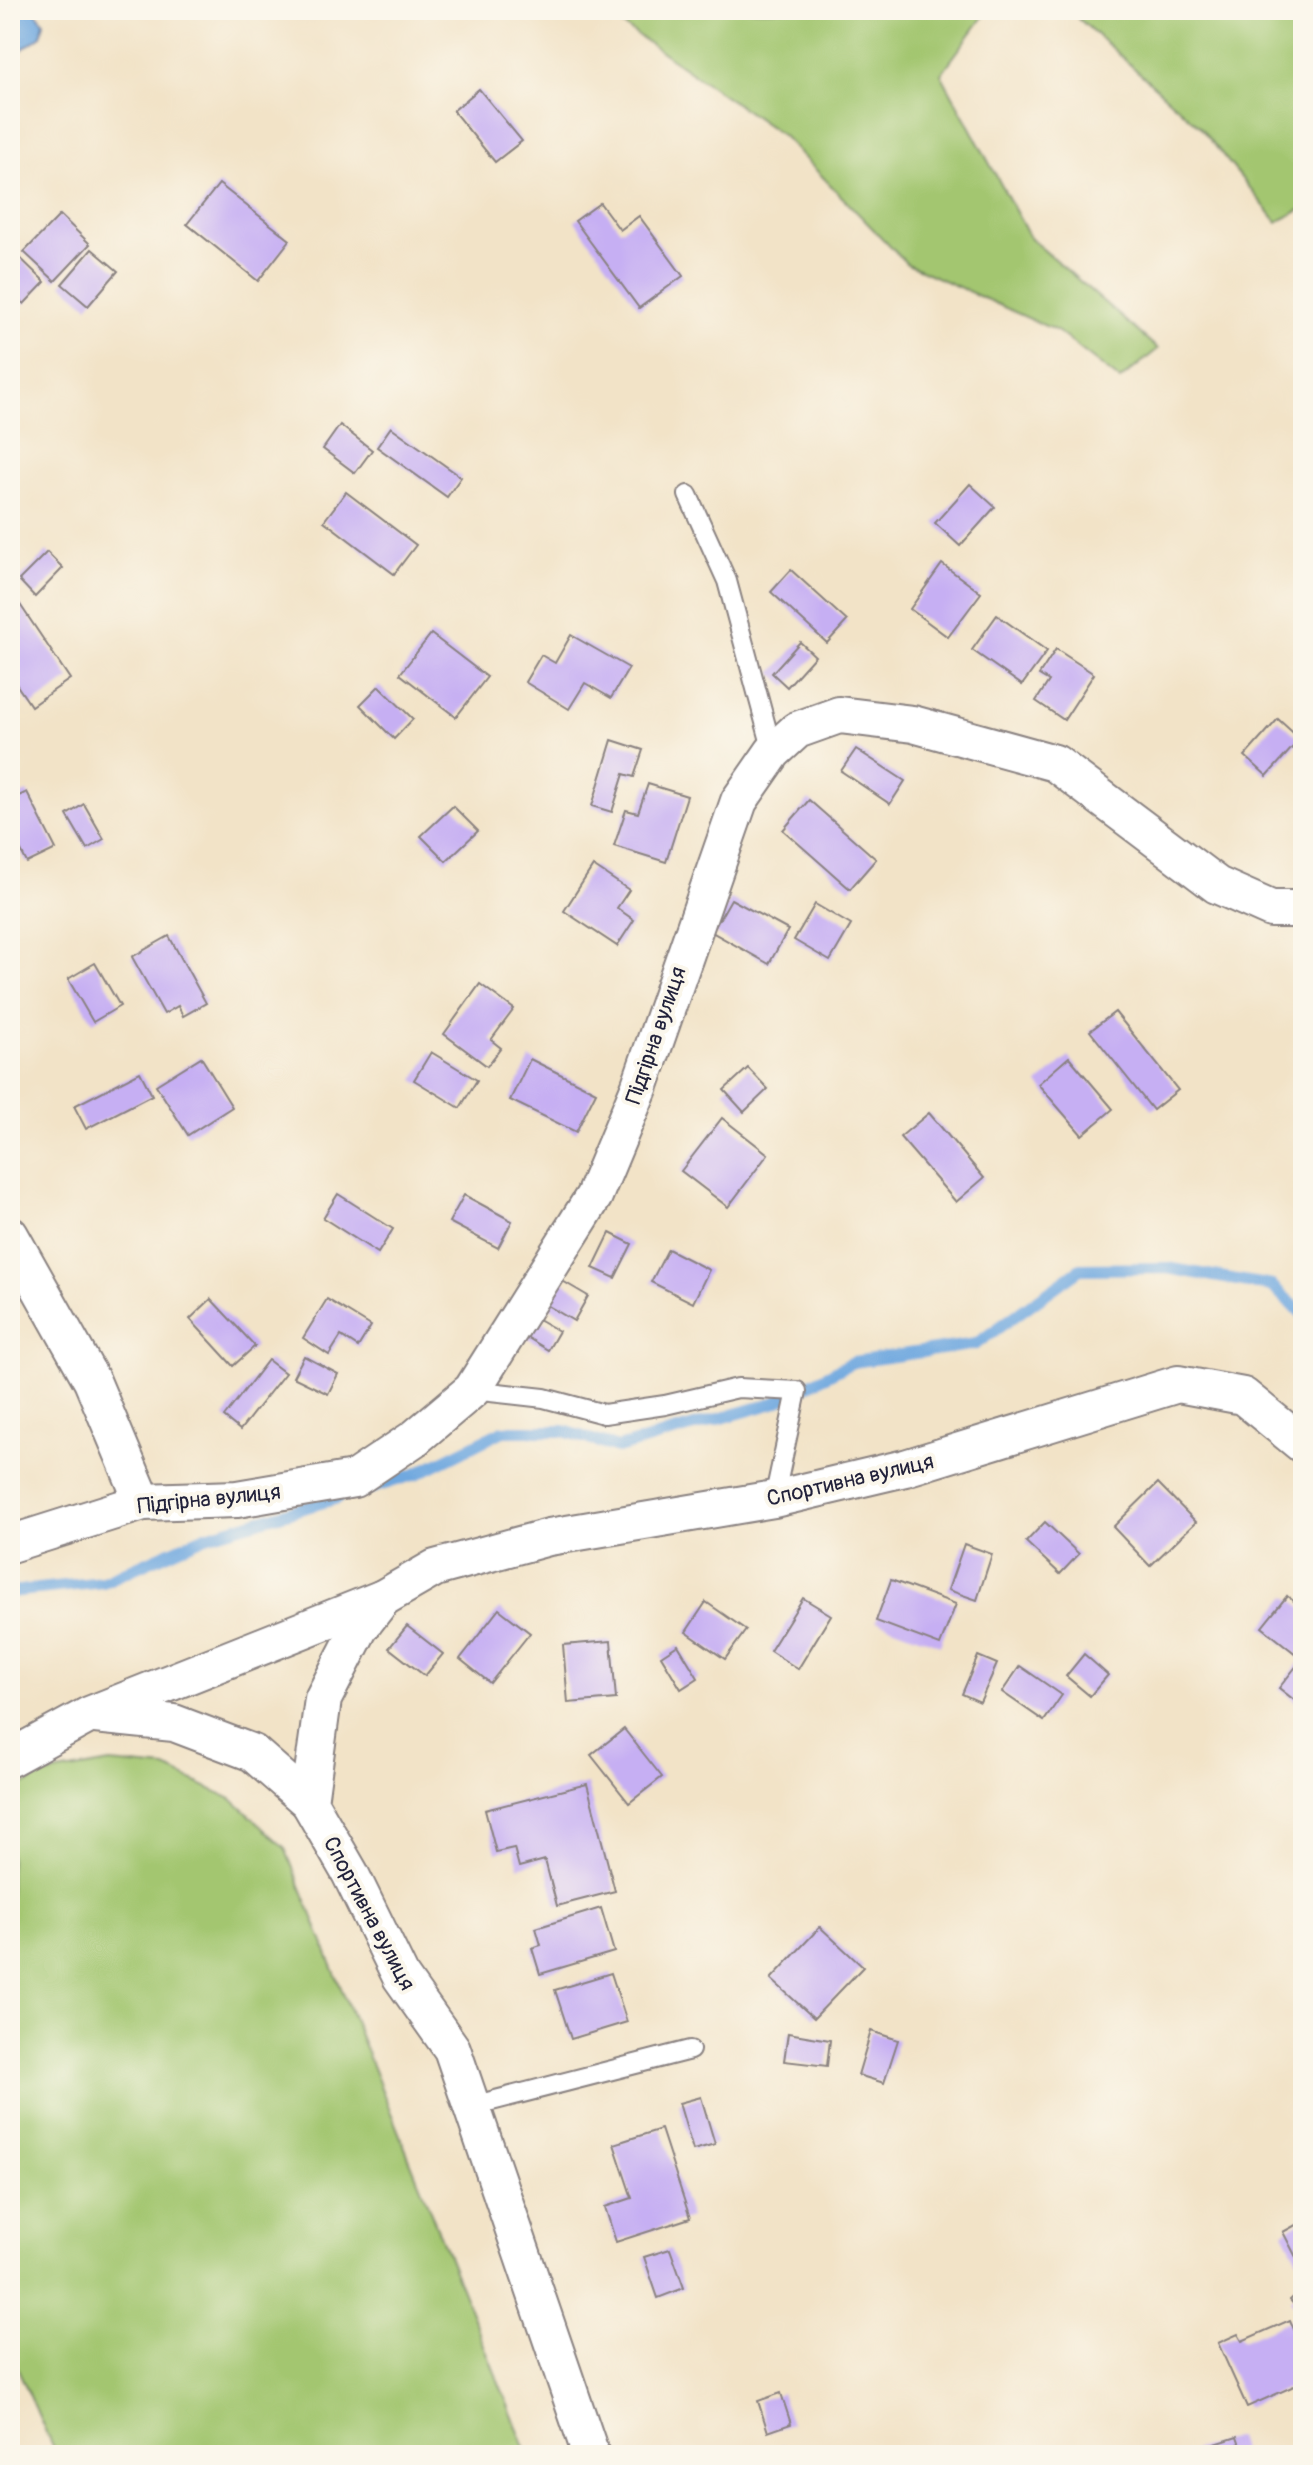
<svg xmlns="http://www.w3.org/2000/svg" width="1313" height="2465" font-family="Pangolin,sans-serif">
<style>
.green{fill:#a3c670;stroke:#627456;stroke-width:2}
.water{fill:#70a8df;stroke:#49658d;stroke-width:2}
.lines{fill:none;stroke-linecap:round;stroke-linejoin:round}
.stream{stroke:#70a8df;stroke-width:12}
.building{fill:#c6aff3}
.service-casing{stroke:#8a8281;stroke-width:22}
.minor-casing{stroke:#8a8281;stroke-width:40}
.service{stroke:#fff;stroke-width:18}
.minor{stroke:#fff;stroke-width:36}
.labels{text-anchor:middle;stroke-width:8;stroke-linejoin:round;paint-order:stroke}
.street-label{font-size:22px;fill:#22223b;stroke:#fbf7ec}
</style>
<rect width="100%" height="100%" fill="#fbf7ec"/>
<filter id="ink" filterUnits="userSpaceOnUse"><feTurbulence type="fractalNoise" baseFrequency=".0125" numOctaves="2"/><feDisplacementMap in="SourceGraphic" scale="16" xChannelSelector="R" yChannelSelector="G"/><feConvolveMatrix kernelMatrix="1 2 1 2 8 2 1 2 1" color-interpolation-filters="sRGB"/></filter>
<filter id="wash" filterUnits="userSpaceOnUse"><feTurbulence type="fractalNoise" baseFrequency=".006" numOctaves="4" result="noise"/><feDisplacementMap in="SourceGraphic" scale="32" xChannelSelector="R" yChannelSelector="G"/><feGaussianBlur stdDeviation="1.8" result="paint"/><feColorMatrix in="noise" values="0 0 0 0 0 0 0 0 0 0 0 0 0 0 0 0 0 1.4 0 .05"/><feComposite in="paint" operator="in"/></filter>
<g filter="url(#wash)">
<rect width="100%" height="100%" fill="#f2e3c7"/>
<!-- green -->
<g class="green">
<path d="M601,10H988L941,74L1030,238L1158,349L1120,380L1057,331L907,264L783,136Z"/>
<path d="M1069,10H1303V209L1277,222L1200,127Z"/>
<path d="M110,1763L166,1768L232,1799L285,1848L528,2455H56L10,2351V1791L47,1774Z"/>
</g>
<!-- water -->
<path class="water" d="M10,10H34L44,22L41,36L10,58Z"/>
<g class="lines">
<!-- stream -->
<g class="stream">
<path d="M359,1492L416,1474L503,1431H564L618,1448L774,1403L853,1362L976,1344L1080,1269L1167,1268L1272,1286L1303,1314"/>
<path d="M10,1592L103,1582L206,1536L338,1498"/>
</g>
</g>
<g id="blocks">
<!-- building -->
<g class="building">
<path d="M479,89L522,141L495,162L453,111Z"/>
<path d="M219,184L290,240L258,281L187,224Z"/>
<path d="M600,203L620,230L639,216L683,276L639,308L575,221Z"/>
<path d="M60,215L90,244L55,281L24,252Z"/>
<path d="M10,248L45,282L24,304L10,290Z"/>
<path d="M92,249L118,271L88,306L62,284Z"/>
<path d="M340,425L372,450L355,473L323,449Z"/>
<path d="M391,427L461,477L447,497L377,447Z"/>
<path d="M970,484L995,507L960,546L935,523Z"/>
<path d="M346,492L416,545L394,574L324,521Z"/>
<path d="M47,552L63,568L35,597L19,580Z"/>
<path d="M942,564L981,593L948,637L910,609Z"/>
<path d="M791,570L847,621L827,643L771,592Z"/>
<path d="M19,603L70,679L31,706L10,675V609Z"/>
<path d="M997,615L1047,651L1022,685L972,650Z"/>
<path d="M431,634L487,677L456,717L400,674Z"/>
<path d="M571,635L629,668L611,698L585,683L569,709L525,682L541,655L555,663Z"/>
<path d="M800,642L815,656L787,687L772,673Z"/>
<path d="M1056,649L1094,674L1064,720L1036,701L1049,681L1039,675Z"/>
<path d="M379,686L413,719L394,739L360,705Z"/>
<path d="M1278,719L1300,739L1267,776L1245,756Z"/>
<path d="M612,740L643,750L634,777L624,774L612,812L592,806Z"/>
<path d="M856,749L905,781L890,804L841,771Z"/>
<path d="M648,784L687,796L666,862L614,846L626,810L638,813Z"/>
<path d="M27,792L56,849L27,863L10,829V800Z"/>
<path d="M809,800L876,859L850,889L783,830Z"/>
<path d="M84,804L104,839L87,849L67,815Z"/>
<path d="M453,806L478,831L446,861L421,836Z"/>
<path d="M593,866L629,890L617,908L634,920L617,946L564,911Z"/>
<path d="M731,899L788,930L769,964L712,932Z"/>
<path d="M815,904L851,925L830,961L794,940Z"/>
<path d="M169,936L206,1003L183,1016L178,1006L164,1014L132,957Z"/>
<path d="M95,963L120,1006L93,1022L68,979Z"/>
<path d="M480,984L514,1009L491,1040L501,1048L487,1066L444,1034Z"/>
<path d="M1115,1012L1178,1090L1153,1110L1090,1031Z"/>
<path d="M431,1052L477,1080L460,1108L414,1080Z"/>
<path d="M201,1057L232,1107L188,1135L156,1085Z"/>
<path d="M1069,1057L1113,1109L1082,1135L1038,1084Z"/>
<path d="M530,1059L596,1092L576,1132L510,1100Z"/>
<path d="M748,1068L768,1089L744,1112L724,1090Z"/>
<path d="M140,1072L152,1095L86,1129L74,1106Z"/>
<path d="M929,1113L984,1178L956,1202L900,1137Z"/>
<path d="M722,1118L768,1154L728,1207L681,1171Z"/>
<path d="M338,1194L393,1229L378,1253L323,1218Z"/>
<path d="M464,1195L512,1221L498,1248L449,1222Z"/>
<path d="M610,1233L632,1244L615,1278L593,1268Z"/>
<path d="M668,1249L709,1270L693,1303L651,1282Z"/>
<path d="M554,1276L588,1296L574,1321L540,1301Z"/>
<path d="M211,1299L255,1346L233,1366L190,1319Z"/>
<path d="M327,1299L371,1326L358,1347L341,1336L329,1355L303,1338Z"/>
<path d="M531,1315L559,1331L548,1350L520,1333Z"/>
<path d="M304,1356L338,1374L328,1394L293,1377Z"/>
<path d="M268,1360L285,1373L240,1430L224,1417Z"/>
<path d="M1158,1483L1196,1522L1150,1566L1113,1527Z"/>
<path d="M1045,1522L1079,1554L1060,1574L1026,1542Z"/>
<path d="M964,1544L992,1554L977,1600L948,1590Z"/>
<path d="M891,1580L956,1604L940,1645L876,1621Z"/>
<path d="M1287,1596L1303,1608V1697L1298,1703L1279,1688L1302,1659L1262,1627Z"/>
<path d="M803,1598L831,1615L798,1669L770,1651Z"/>
<path d="M706,1602L746,1630L725,1659L686,1632Z"/>
<path d="M499,1609L530,1633L490,1683L460,1659Z"/>
<path d="M407,1626L443,1654L425,1676L389,1648Z"/>
<path d="M611,1641L616,1699L568,1703L563,1645Z"/>
<path d="M678,1645L698,1678L681,1689L661,1656Z"/>
<path d="M1084,1654L1108,1675L1090,1696L1066,1676Z"/>
<path d="M978,1656L997,1664L980,1702L962,1694Z"/>
<path d="M1020,1666L1062,1695L1044,1721L1002,1692Z"/>
<path d="M624,1729L662,1777L629,1803L591,1755Z"/>
<path d="M587,1784L615,1891L557,1906L545,1860L519,1867L514,1848L496,1852L485,1810Z"/>
<path d="M601,1908L614,1952L540,1974L532,1948L541,1945L536,1928Z"/>
<path d="M820,1927L863,1967L814,2018L771,1979Z"/>
<path d="M611,1973L627,2022L571,2039L555,1990Z"/>
<path d="M871,2031L898,2040L884,2083L858,2075Z"/>
<path d="M788,2033L830,2040L827,2066L784,2061Z"/>
<path d="M701,2097L715,2144L693,2150L679,2103Z"/>
<path d="M661,2129L690,2218L616,2242L605,2207L632,2198L614,2144Z"/>
<path d="M1303,2221V2255L1297,2259L1283,2232Z"/>
<path d="M670,2249L684,2288L658,2298L644,2257Z"/>
<path d="M1303,2288V2315L1290,2300Z"/>
<path d="M1290,2320L1303,2350V2382L1247,2407L1218,2343L1238,2334L1242,2341Z"/>
<path d="M781,2393L791,2424L768,2432L758,2401Z"/>
<path d="M1237,2437L1243,2455H1184V2454Z"/>
<path d="M784,2444L788,2455H757Z"/>
</g>
</g>
</g>
<g filter="url(#ink)">
<use href="#blocks" fill-opacity="0" stroke="#8a8281" stroke-width="2"/>
<g class="lines">
<!-- service casing -->
<g class="service-casing">
<g id="service">
<path d="M688,495L727,581L773,752"/>
<path d="M472,1390L544,1398L604,1414L665,1405L738,1388L797,1391L774,1499"/>
<path d="M472,2106L690,2050"/>
</g>
</g>
<!-- minor casing -->
<g class="minor-casing">
<g id="minor">
<path d="M10,1235L92,1381L143,1502"/>
<path d="M10,1544L143,1502L237,1499L354,1479L415,1438L472,1390L594,1196L639,1088L739,801L773,752L797,730L839,715L913,724L1055,763L1217,885L1271,909H1303"/>
<path d="M383,1598L359,1629L323,1699L309,1802L350,1873L401,1977L452,2049L591,2455"/>
<path d="M95,1715L174,1723L253,1753L309,1802"/>
<path d="M10,1758L89,1715L383,1598L435,1568L549,1537L774,1499L905,1468L1178,1384L1243,1396L1303,1445"/>
</g>
</g>
<!-- service -->
<use href="#service" class="service"/>
<!-- minor -->
<use href="#minor" class="minor"/>
</g>
</g>
<g class="labels">
<!-- street labels -->
<g class="street-label">
<text transform="translate(655 1035) rotate(-71)" y="8">Підгірна вулиця</text>
<text transform="translate(850 1479) rotate(-13)" y="8">Спортивна вулиця</text>
<text transform="translate(209 1498) rotate(-6)" y="8">Підгірна вулиця</text>
<text transform="translate(370 1913) rotate(62)" y="8">Спортивна вулиця</text>
</g>
</g>
<!-- margin -->
<rect width="1313" height="2465" fill="none" stroke="#fbf7ec" stroke-width="40"/>
</svg>
